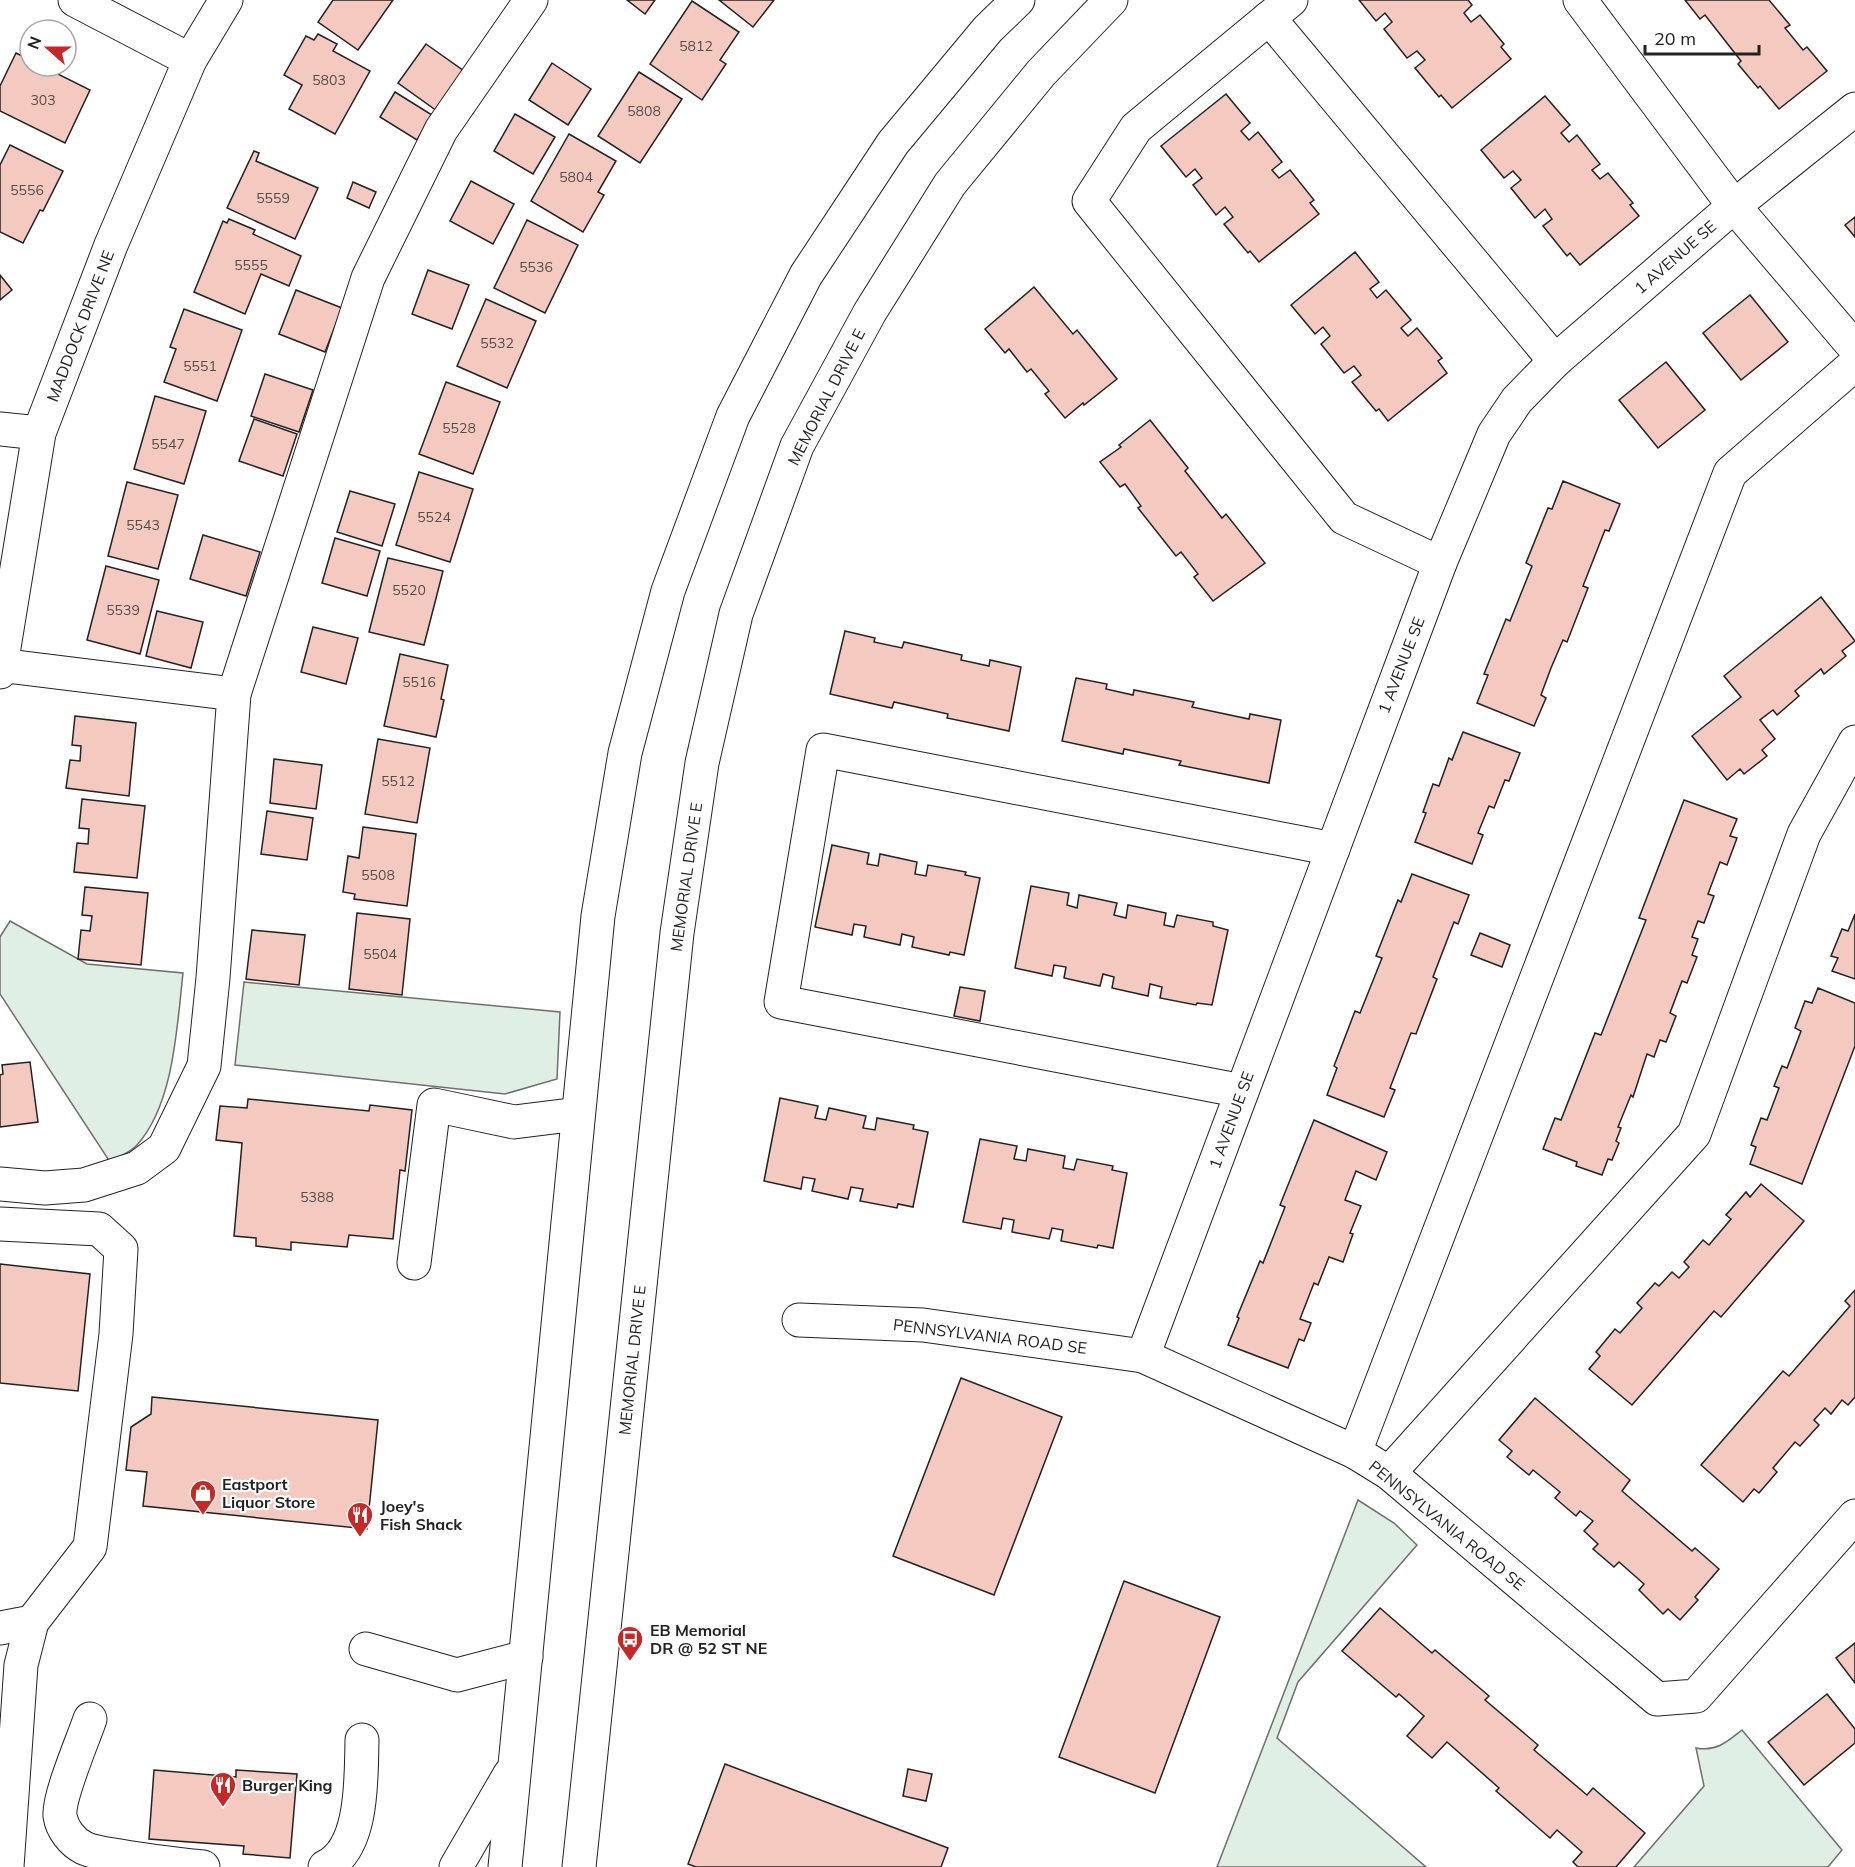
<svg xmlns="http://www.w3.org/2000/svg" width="1855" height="1867" font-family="Mulish,sans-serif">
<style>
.green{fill:#e0efe3;stroke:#6f6f6f;stroke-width:1.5}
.building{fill:#f3c9c0;stroke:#222;stroke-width:1.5}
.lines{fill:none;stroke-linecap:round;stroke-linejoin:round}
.minor-casing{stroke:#222;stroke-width:35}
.major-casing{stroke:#222;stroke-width:35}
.minor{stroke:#fff;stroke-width:33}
.major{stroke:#fff;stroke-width:33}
.labels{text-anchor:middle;stroke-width:4.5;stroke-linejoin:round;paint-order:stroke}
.number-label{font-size:14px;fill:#564c4a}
.street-label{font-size:16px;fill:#222;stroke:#fff}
.poi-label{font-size:16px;font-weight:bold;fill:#222;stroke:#fff;text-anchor:start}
</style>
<rect width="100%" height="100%" fill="#fff"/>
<!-- green -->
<g class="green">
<path d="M10,921L87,964L183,973C177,1026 174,1104 137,1145C131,1152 118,1157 110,1162L0,994V937Z"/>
<path d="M244,982L560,1012L557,1079L505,1094L235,1065Z"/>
<path d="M1358,1500L1394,1523L1417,1545L1298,1682L1277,1738L1426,1867H1217Z"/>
<path d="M1742,1730L1842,1850L1828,1867H1634L1704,1786L1696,1748C1716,1752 1727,1742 1742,1730Z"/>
</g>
<!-- building -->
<g class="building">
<path d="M333,0H393L358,50L318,22Z"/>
<path d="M627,0H655L645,14Z"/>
<path d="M719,0H774L753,27Z"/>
<path d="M1359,0H1468L1472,5L1464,13L1471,22L1480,15L1504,44L1501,47L1511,59L1452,108L1441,95L1439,97L1415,68L1425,60L1417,51L1407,58L1384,29L1392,22L1385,13L1376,21Z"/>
<path d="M1685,0H1769L1790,25L1785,28L1803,50L1807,47L1827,71L1779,109L1760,86L1758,88L1738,64L1741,61L1705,15L1700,19Z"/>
<path d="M692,1L739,32L720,60L726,64L702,100L650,64Z"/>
<path d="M318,34L337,44L333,51L370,71L335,134L289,109L302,85L284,75L306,36L314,40Z"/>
<path d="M426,44L464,71L437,111L398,83Z"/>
<path d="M16,53L30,60V66H42L90,90L65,143L0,111V86Z"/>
<path d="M552,63L591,89L568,125L529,100Z"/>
<path d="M639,72L682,99L640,163L598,136Z"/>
<path d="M395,92L432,115L417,140L380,117Z"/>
<path d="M1226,94L1250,123L1241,131L1249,140L1258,132L1282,162L1272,170L1279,178L1290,170L1314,200L1310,203L1319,214L1259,262L1250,251L1248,253L1224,224L1233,217L1225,207L1216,215L1193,185L1202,178L1195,169L1186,177L1161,146Z"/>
<path d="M1545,96L1570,125L1561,133L1569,142L1577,135L1600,164L1592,170L1600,179L1608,173L1633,203L1630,205L1639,216L1580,265L1570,253L1567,256L1543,226L1552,219L1545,209L1535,218L1511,188L1521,180L1513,171L1504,178L1481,150Z"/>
<path d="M515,114L555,137L533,174L494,151Z"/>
<path d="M569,134L616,161L598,192L604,195L583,232L531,201Z"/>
<path d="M10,145L63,171L43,211L40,210L23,243L0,232V165Z"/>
<path d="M254,151L259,153L256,161L318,188L295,239L227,208Z"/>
<path d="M471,181L514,204L493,244L450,221Z"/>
<path d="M353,182L376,192L369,208L347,198Z"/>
<path d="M1855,217V237L1845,225Z"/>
<path d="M229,219L255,230L253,234L301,256L289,286L261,274L245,314L194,292L223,221L227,223Z"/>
<path d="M527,220L578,245L545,313L494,288Z"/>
<path d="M1355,252L1379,282L1370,289L1377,298L1386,290L1411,320L1401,328L1408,336L1417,328L1442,358L1438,361L1447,373L1388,421L1379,409L1376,411L1352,382L1361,375L1354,366L1344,373L1321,344L1330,336L1323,327L1315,334L1291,305Z"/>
<path d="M428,270L469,285L452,329L412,314Z"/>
<path d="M0,275L12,290L0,300Z"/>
<path d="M1034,287L1073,334L1077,330L1117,379L1084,405L1083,403L1065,418L1045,394L1049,391L1031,369L1027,372L1009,349L1005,353L985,329Z"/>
<path d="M296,290L342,308L325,352L279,334Z"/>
<path d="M1750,295L1788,342L1741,380L1703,333Z"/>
<path d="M486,299L536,321L507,388L457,366Z"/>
<path d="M184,309L242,330L217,401L164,382L176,349L170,347Z"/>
<path d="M1666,362L1705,410L1658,448L1619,400Z"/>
<path d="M265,374L313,390L299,432L251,416Z"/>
<path d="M446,382L500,402L473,474L419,454Z"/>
<path d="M155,396L206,411L184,484L134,469Z"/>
<path d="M254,419L297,434L283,476L239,461Z"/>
<path d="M1150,420L1188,468L1185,471L1222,518L1226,514L1265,563L1213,601L1194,577L1198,574L1181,552L1176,556L1138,508L1141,506L1125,484L1120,487L1100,462L1121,447L1119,445Z"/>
<path d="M419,472L473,489L450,562L396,545Z"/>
<path d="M1563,481L1620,504L1609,531L1605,530L1583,586L1588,588L1567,642L1563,640L1551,668L1541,695L1546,698L1534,726L1477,703L1488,675L1484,674L1506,619L1510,621L1532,566L1526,563L1548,508L1552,509Z"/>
<path d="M127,482L178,495L158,569L108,556Z"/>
<path d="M350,491L395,504L382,546L337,532Z"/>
<path d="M203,535L260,552L246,596L190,579Z"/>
<path d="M335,538L380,551L367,596L322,583Z"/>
<path d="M388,558L443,571L424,645L369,632Z"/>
<path d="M106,566L159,580L140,654L87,640Z"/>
<path d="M1821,597L1855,641L1842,651L1846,656L1824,674L1821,669L1795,691L1799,696L1777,715L1773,710L1760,720L1775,739L1762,750L1767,756L1744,774L1740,769L1727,780L1692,736L1741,697L1724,676Z"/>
<path d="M157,611L203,622L191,668L146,656Z"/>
<path d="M313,627L358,638L346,684L301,672Z"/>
<path d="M845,631L875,638L874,642L902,648L904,642L962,655L961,660L989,666L990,660L1021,667L1009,731L947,718L948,714L894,702L892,708L830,694Z"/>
<path d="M400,654L448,665L441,699L444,700L436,737L384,726Z"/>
<path d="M1076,678L1107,684L1106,689L1133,695L1134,690L1194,702L1192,707L1249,719L1250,714L1281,720L1269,783L1179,765L1181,761L1124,749L1123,754L1062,741Z"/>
<path d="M75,716L136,723L129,796L66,788L70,760L80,761L81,746L72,745Z"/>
<path d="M1463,732L1520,753L1509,781L1505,780L1494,808L1489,806L1478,833L1483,835L1472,864L1415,842L1426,813L1423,812L1433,784L1439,786L1449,758L1452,760Z"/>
<path d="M378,739L430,748L417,823L365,814Z"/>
<path d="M274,759L322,765L316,809L270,803Z"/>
<path d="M82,799L145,806L137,878L74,872L77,843L88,844L89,829L79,828Z"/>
<path d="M1684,800L1737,819L1730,836L1737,838L1727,865L1720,862L1708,894L1714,896L1704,923L1698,921L1692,937L1698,939L1692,955L1697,957L1687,983L1682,981L1670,1013L1676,1016L1666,1042L1660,1040L1654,1057L1647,1054L1633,1097L1631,1095L1618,1127L1621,1128L1616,1141L1619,1143L1612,1160L1608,1159L1602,1175L1576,1166L1577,1162L1543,1149L1555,1118L1561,1120L1595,1033L1601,1035L1646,920L1639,918Z"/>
<path d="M267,811L313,818L307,860L261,854Z"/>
<path d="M363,827L416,834L407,906L354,899L355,894L343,892L348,856L359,858Z"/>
<path d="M832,845L869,853L867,864L878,866L880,854L917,862L915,874L926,876L928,865L966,872L965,875L980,878L964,955L950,952L949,955L912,947L914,937L902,934L900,945L864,937L866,926L854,924L852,935L815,927Z"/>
<path d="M1412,874L1469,895L1458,924L1454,922L1433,977L1437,979L1416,1034L1411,1033L1390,1088L1395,1090L1384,1117L1327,1095L1337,1068L1334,1066L1355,1011L1360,1013L1382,958L1376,956L1398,900L1401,902Z"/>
<path d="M1031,886L1069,893L1067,905L1077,908L1079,895L1117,903L1114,915L1126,918L1128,905L1166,913L1164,925L1174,927L1177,915L1213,922V926L1228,930L1212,1005L1197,1003L1196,1005L1160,998L1162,987L1150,984L1148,996L1112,988L1114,977L1103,974L1100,986L1064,978L1066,967L1054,965L1052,976L1015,968Z"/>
<path d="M85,887L148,893L141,965L78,959L81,930L90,931L92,916L82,915Z"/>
<path d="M357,913L410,919L402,995L349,989Z"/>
<path d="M1855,914V979L1832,971L1838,958L1831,956L1842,929L1848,931Z"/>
<path d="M252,930L305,935L299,985L246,979Z"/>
<path d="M1480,933L1510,945L1502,967L1471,955Z"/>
<path d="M960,987L985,991L980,1021L954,1016Z"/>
<path d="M1818,988L1855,1003V1046L1802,1184L1750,1164L1756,1147L1751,1145L1761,1118L1767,1120L1779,1088L1774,1086L1782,1066L1787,1068L1801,1031L1795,1028L1805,1001L1812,1003Z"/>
<path d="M30,1062L38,1122L0,1127V1075L3,1074L2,1065Z"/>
<path d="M780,1098L818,1106L815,1118L826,1120L829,1108L866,1116L863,1128L875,1130L877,1118L914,1125L913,1129L928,1132L913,1207L898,1204L897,1208L860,1201L863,1189L851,1187L848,1199L812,1191L815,1179L803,1177L801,1189L764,1181Z"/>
<path d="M248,1099L369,1111L370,1105L412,1110L405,1171L400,1170L393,1239L349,1235L347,1247L291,1242V1250L256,1246V1238L234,1236L242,1143L216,1140L220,1106L247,1108Z"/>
<path d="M1314,1120L1387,1152L1376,1180L1356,1171L1345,1200L1361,1206L1350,1233L1353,1234L1343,1262L1329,1257L1318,1285L1314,1283L1300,1319L1311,1323L1304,1341L1299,1339L1288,1368L1228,1345L1239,1318L1237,1317L1260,1261L1263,1263L1285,1207L1280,1205Z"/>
<path d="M980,1139L1017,1146L1014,1159L1026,1161L1028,1149L1065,1156L1063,1168L1074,1170L1077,1159L1113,1166L1112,1170L1127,1173L1113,1248L1098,1245L1097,1248L1061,1241L1063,1230L1052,1228L1049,1239L1012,1232L1014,1220L1003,1218L1001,1229L963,1222Z"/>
<path d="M1761,1184L1804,1221L1721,1317L1714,1311L1632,1405L1589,1369L1600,1356L1596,1352L1615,1329L1620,1333L1642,1308L1637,1303L1655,1283L1659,1286L1672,1272L1679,1278L1689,1267L1684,1262L1703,1240L1709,1245L1731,1219L1726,1215L1746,1192L1750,1197Z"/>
<path d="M0,1264L90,1274L78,1391L0,1383Z"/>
<path d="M1855,1290V1397L1848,1405L1842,1400L1831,1414L1825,1408L1814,1420L1819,1425L1800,1446L1795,1442L1773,1468L1777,1472L1759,1493L1754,1489L1743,1502L1701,1465L1783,1371L1789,1376L1850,1306L1845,1301Z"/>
<path d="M961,1378L1062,1417L994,1595L893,1556Z"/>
<path d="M152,1397L378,1420L367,1529L143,1506L147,1472L126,1470L131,1427L151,1414Z"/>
<path d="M1535,1398L1630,1480L1622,1491L1692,1551L1695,1548L1719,1569L1695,1597L1698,1600L1680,1620L1668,1609L1663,1614L1639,1590L1644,1584L1619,1562L1614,1567L1593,1549L1598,1544L1584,1531L1593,1521L1580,1511L1576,1516L1555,1498L1560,1492L1533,1470L1529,1475L1507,1457L1512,1451L1499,1440Z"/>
<path d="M1124,1581L1220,1617L1155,1793L1059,1757Z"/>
<path d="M1380,1608L1432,1653L1435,1650L1489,1696L1485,1700L1538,1745L1534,1750L1587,1795L1593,1788L1645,1833L1616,1867H1578L1573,1862L1582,1852L1557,1830L1550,1838L1496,1791L1499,1788L1447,1742L1432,1758L1407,1736L1424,1716L1399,1694L1396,1697L1342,1651Z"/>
<path d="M1855,1643V1683L1836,1658Z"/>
<path d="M1827,1694L1855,1729V1743L1804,1785L1768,1742Z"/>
<path d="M725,1764L948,1848L941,1867H696L688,1864Z"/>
<path d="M908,1769L932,1774L926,1801L903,1796Z"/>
<path d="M154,1770L236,1777V1770L297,1774L290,1858L243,1854L244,1846L149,1839Z"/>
</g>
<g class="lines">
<!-- minor casing -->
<g class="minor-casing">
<g id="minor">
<path d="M75,0L190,60"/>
<path d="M1580,0L1734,206L1855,348"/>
<path d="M1269,18L1291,0"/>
<path d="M0,429L39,433"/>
<path d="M1440,563L1344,518L1089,201L1136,128L1269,18L1555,361"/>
<path d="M0,665L234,694"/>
<path d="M0,672L39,433L111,245L190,60L226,0"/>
<path d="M1242,1091L781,1002L823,750L1333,849"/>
<path d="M0,1184L45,1188L84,1185L137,1168L164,1148L204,1066L213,978L234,694L368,278L441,130L531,0"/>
<path d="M0,1224L99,1229L121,1249L116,1334L90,1547L32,1622L21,1665L7,1867"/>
<path d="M414,1263L434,1105L514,1122L578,1114"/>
<path d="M799,1320L923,1325L1143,1356L1355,1452L1389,1473L1657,1699L1696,1696L1855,1516"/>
<path d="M1143,1356L1440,563L1494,434L1517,400L1555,361L1734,206L1855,109"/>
<path d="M1355,1452L1730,473L1855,364"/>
<path d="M1389,1473L1694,1134L1804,834L1855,742"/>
<path d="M0,1628L32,1622"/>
<path d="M366,1649L457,1675L526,1657"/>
<path d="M90,1719C83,1740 58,1797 60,1816C62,1829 72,1842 84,1848C95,1853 108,1854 120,1856C147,1861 175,1864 203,1867"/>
<path d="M325,1867C364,1849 361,1777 362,1740"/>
</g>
</g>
<!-- major casing -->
<g class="major-casing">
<g id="major">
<path d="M456,1867L510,1774"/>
<path d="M505,1867L598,916L625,753L668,591L733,416L806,275L893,143L988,29L1018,0"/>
<path d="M579,1867L677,933L702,763L736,614L797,446L870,312L950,184L1041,73L1111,0"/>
</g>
</g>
<!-- minor -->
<use href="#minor" class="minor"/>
<!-- major -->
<use href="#major" class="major"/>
</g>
<!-- icons -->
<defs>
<g id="shop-pin" transform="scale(1.35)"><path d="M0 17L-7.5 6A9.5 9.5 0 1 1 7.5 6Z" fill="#c62828" stroke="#fff"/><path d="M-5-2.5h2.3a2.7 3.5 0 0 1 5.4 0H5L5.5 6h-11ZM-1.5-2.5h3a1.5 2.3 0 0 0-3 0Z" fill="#fff"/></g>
<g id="restaurant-pin" transform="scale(1.35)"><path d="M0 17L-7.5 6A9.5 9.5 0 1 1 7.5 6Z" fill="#c62828" stroke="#fff"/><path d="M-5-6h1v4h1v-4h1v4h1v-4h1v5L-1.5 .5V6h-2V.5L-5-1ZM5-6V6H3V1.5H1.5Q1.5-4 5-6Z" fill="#fff"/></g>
<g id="bus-pin" transform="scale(1.35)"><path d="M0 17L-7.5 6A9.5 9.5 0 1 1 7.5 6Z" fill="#c62828" stroke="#fff"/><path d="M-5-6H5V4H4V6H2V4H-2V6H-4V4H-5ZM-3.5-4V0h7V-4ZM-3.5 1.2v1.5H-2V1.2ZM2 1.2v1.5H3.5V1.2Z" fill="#fff"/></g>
</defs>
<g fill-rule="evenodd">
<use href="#shop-pin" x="203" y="1493"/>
<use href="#restaurant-pin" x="360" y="1515"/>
<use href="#bus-pin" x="630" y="1639"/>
<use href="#restaurant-pin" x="223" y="1785"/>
</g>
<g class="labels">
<!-- number labels -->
<g class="number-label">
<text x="696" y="51">5812</text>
<text x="329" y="85">5803</text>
<text x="43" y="105">303</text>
<text x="644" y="116">5808</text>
<text x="576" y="182">5804</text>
<text x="27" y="195">5556</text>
<text x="273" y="203">5559</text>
<text x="251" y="270">5555</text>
<text x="536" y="272">5536</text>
<text x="497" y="348">5532</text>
<text x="200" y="371">5551</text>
<text x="459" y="433">5528</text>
<text x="168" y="449">5547</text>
<text x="434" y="522">5524</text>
<text x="143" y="530">5543</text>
<text x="409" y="595">5520</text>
<text x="123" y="615">5539</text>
<text x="419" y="687">5516</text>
<text x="398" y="786">5512</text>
<text x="378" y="880">5508</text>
<text x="380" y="959">5504</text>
<text x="317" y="1202">5388</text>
</g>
<!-- street labels -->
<g class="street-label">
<text transform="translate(1675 257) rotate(-41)" y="6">1 AVENUE SE</text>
<text transform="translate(80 326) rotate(-69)" y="6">MADDOCK DRIVE NE</text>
<text transform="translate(826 397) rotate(-63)" y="6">MEMORIAL DRIVE E</text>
<text transform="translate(1401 665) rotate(-69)" y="6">1 AVENUE SE</text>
<text transform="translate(686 877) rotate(-82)" y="6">MEMORIAL DRIVE E</text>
<text transform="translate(1231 1120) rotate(-70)" y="6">1 AVENUE SE</text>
<text transform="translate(990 1336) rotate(7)" y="6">PENNSYLVANIA ROAD SE</text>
<text transform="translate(632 1360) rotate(-84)" y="6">MEMORIAL DRIVE E</text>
<text transform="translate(1447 1525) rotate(39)" y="6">PENNSYLVANIA ROAD SE</text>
</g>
<!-- poi labels -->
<g class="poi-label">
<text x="222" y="1490">Eastport<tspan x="222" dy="18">Liquor Store</tspan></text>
<text x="380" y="1512">Joey's<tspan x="380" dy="18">Fish Shack</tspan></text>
<text x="650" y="1636">EB Memorial<tspan x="650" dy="18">DR @ 52 ST NE</tspan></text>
<text x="242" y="1791">Burger King</text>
</g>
</g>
<!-- north arrow -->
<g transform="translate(48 48) rotate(291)"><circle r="28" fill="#ffffff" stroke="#a7a7a7" stroke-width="1.5"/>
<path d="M0-4.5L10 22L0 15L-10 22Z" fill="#c62828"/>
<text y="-9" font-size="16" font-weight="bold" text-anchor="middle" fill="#222222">N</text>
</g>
<!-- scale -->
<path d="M1645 45v9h114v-9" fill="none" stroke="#222222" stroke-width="3"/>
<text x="1654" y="45" font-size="18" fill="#222222" stroke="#ffffff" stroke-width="4.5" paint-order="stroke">20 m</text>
</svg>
